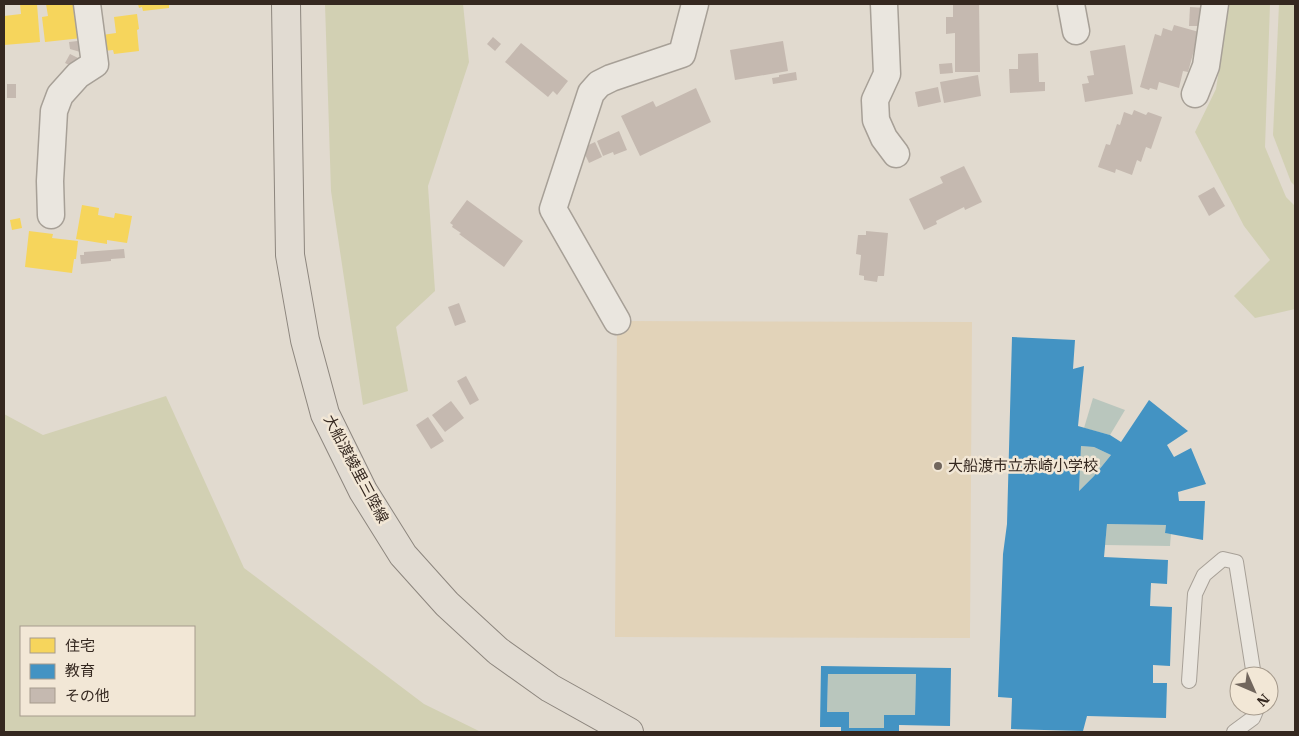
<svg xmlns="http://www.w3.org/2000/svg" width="1299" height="736" font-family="'IBM Plex Serif','Noto Sans JP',serif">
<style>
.green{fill:#d2d0b3;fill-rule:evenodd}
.sand{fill:#e2d3b9}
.water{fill:#b9c6bd}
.homes{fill:#f6d55c}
.schools{fill:#4393c3;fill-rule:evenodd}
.building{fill:#c5b9b0}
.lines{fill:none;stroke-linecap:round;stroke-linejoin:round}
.service-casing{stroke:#a7a097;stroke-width:16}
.minor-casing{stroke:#a7a097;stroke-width:29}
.primary-casing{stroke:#8d867e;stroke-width:30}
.service{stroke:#eae6df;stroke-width:14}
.minor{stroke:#eae6df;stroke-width:26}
.primary{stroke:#e1dbd2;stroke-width:28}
.poi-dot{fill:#71665d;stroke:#f2e7d6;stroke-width:2}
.labels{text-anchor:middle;stroke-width:5;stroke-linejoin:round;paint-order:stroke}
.poi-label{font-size:15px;fill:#352820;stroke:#f2e7d6;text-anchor:start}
.street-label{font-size:15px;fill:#352820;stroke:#f2e7d6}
</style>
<rect width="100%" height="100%" fill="#e1dacf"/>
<!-- green -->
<g class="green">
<path d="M325,4H463L469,62L428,186L435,291L396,327L408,391L363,405L331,191Z"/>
<path d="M1229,4H1270L1265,147L1286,197L1295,206V309L1255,318L1234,296L1270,260L1244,226L1195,132L1216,89Z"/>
<path d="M1279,4H1295V186L1291,182L1273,135Z"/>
<path d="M166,396L244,568L424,704L481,732H4V414L43,435ZM21,627H194V715H21Z"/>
</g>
<!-- sand -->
<path class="sand" d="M617,321L972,322L970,638L615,637Z"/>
<!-- water -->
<g class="water">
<path d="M1093,398L1125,410L1110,435L1084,428Z"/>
<path d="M1081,446L1094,447L1111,455L1094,476L1079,491Z"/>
<path d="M1107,524L1166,525L1165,533L1171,534L1170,546L1105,545Z"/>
<path d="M828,674H916L915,715H884V728H849V712H827Z"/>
</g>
<!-- homes -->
<g class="homes">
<path d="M20,4H37L40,42L4,45V16L21,14Z"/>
<path d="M46,4H77L82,38L45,42L42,17L48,16Z"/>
<path d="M138,4H169V8L143,11L142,7L139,8Z"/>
<path d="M137,14L139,29L137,30L139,51L114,54L113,50L103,51L102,35L116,33L114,17Z"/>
<path d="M82,205L99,208L98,215L114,218L115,213L132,216L127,243L107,240V244L76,239Z"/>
<path d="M20,218L22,228L12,230L10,220Z"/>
<path d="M29,231L53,234L52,238L78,241L76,259H74L72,273L25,267Z"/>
</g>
<!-- schools -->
<g class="schools">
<path d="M1012,337L1075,340L1073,369L1084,366L1078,426L1110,435L1121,442L1149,400L1188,431L1167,445L1174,457L1191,448L1206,484L1178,492L1179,501H1205L1203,540L1165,533L1166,525L1107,524L1104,557L1168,560L1167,584L1151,583L1150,606L1172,607L1170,666L1153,665V683H1167L1166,718L1087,716L1083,731L1011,729L1012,698L998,697L1003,554L1007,524ZM1081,446L1094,447L1111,455L1094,476L1079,491Z"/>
<path d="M821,666L951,668L950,726L899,725V732H841V727H820ZM828,674H916L915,715H884V728H849V712H827Z"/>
</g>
<!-- building -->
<g class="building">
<path d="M953,4H979L980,72H955V33L946,34V17H953Z"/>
<path d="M1190,7L1207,8L1206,26H1189Z"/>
<path d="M1174,25L1199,32L1188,72L1183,71L1179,88L1159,82L1157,90L1150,88L1149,90L1140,87L1155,34L1161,36L1163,28L1172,31Z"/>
<path d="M493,37L501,44L495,51L487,44Z"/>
<path d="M86,40L87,54L70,49L69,42Z"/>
<path d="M783,41L788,71L735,80L730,50Z"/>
<path d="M521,43L568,81L557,95L553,91L548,97L505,62Z"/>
<path d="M1125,45L1133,94L1085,102L1082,84L1089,83L1087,76L1094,75L1090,51Z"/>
<path d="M1038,53L1039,82H1045V91L1010,93L1009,69H1018V54Z"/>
<path d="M70,54L80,59L76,68L65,63Z"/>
<path d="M952,63L953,73L940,74L939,64Z"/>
<path d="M796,72L797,80L773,84L772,78L779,77V75Z"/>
<path d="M978,75L981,96L944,103L940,82Z"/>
<rect x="7" y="84" width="9" height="14"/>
<path d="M938,87L941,102L918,107L915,92Z"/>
<path d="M696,88L711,122L640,156L621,116L653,101L656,107Z"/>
<path d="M1134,110L1146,115L1148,112L1162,117L1151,149L1146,147L1141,162L1137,160L1132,175L1116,169L1115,173L1098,167L1106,144L1110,145L1117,124L1120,125L1124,112L1132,115Z"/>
<path d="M619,131L627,150L614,155L613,152L603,156L597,141Z"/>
<path d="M595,142L602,157L589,163L582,148Z"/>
<path d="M964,166L982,202L965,210L964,207L936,221L937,224L924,230L909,199L943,183L940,177Z"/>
<path d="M1214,187L1225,206L1209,216L1198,196Z"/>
<path d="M467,200L523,241L504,267L459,234L461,233L452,227L453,225L450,223Z"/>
<path d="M866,231L888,233L884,276H878L877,282L864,280V276L859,275L861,255L856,254L858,235H866Z"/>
<path d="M124,249L125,258L111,259V261L81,264L80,255H84V252Z"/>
<path d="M459,303L466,322L455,326L448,307Z"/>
<path d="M466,376L479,400L470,405L457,381Z"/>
<path d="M451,401L464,418L445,432L432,415Z"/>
<path d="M428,417L444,441L431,449L416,425Z"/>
</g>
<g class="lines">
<!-- service casing -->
<g class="service-casing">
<g id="service">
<path d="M1189,681L1195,594L1204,575L1223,559L1236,562L1254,676"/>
<path d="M1234,732L1253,718L1258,706"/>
</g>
</g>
<!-- minor casing -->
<g class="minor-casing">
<g id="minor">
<path d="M884,4L887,74L875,100L876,120L884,138L896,154"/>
<path d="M1071,4L1076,31"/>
<path d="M1195,94L1206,66L1215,4"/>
<path d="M51,215L50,181L54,111L60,95L78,75L95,64L87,4"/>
<path d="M617,321L553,209L591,93L599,84L611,78L682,54L695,4"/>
</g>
</g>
<!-- primary casing -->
<g class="primary-casing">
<path id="primary" d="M286,4L290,255L305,340L325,414L363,491L403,555L447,604L498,651L550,688L629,732"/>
</g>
<!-- service -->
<use href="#service" class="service"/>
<!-- minor -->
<use href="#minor" class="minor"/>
<!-- primary -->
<use href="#primary" class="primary"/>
</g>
<!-- markers -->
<circle class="poi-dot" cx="938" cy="466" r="5"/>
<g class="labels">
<!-- poi labels -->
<g class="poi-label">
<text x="948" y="471">大船渡市立赤崎小学校</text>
</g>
<!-- street labels -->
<g class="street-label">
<text transform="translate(356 469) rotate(62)" y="5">大船渡綾里三陸線</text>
</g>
</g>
<!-- border -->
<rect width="1299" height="736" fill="none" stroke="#352820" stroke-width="10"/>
<!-- legend -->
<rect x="20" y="626" width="175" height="90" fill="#f2e7d6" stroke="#a69b8d"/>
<rect x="30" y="638" width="25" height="15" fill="#f6d55c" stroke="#a69b8d"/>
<text x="65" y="651" font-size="15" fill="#352820">住宅</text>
<rect x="30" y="664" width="25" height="15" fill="#4393c3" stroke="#a69b8d"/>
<text x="65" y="676" font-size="15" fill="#352820">教育</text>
<rect x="30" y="688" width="25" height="15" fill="#c5b9b0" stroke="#a69b8d"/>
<text x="65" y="701" font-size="15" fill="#352820">その他</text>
<!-- north arrow -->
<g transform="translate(1254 691) rotate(135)"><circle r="24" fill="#f2e7d6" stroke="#a69b8d"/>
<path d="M0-4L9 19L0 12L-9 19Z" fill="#71665d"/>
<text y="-8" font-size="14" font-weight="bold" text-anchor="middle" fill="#352820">N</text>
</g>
</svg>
